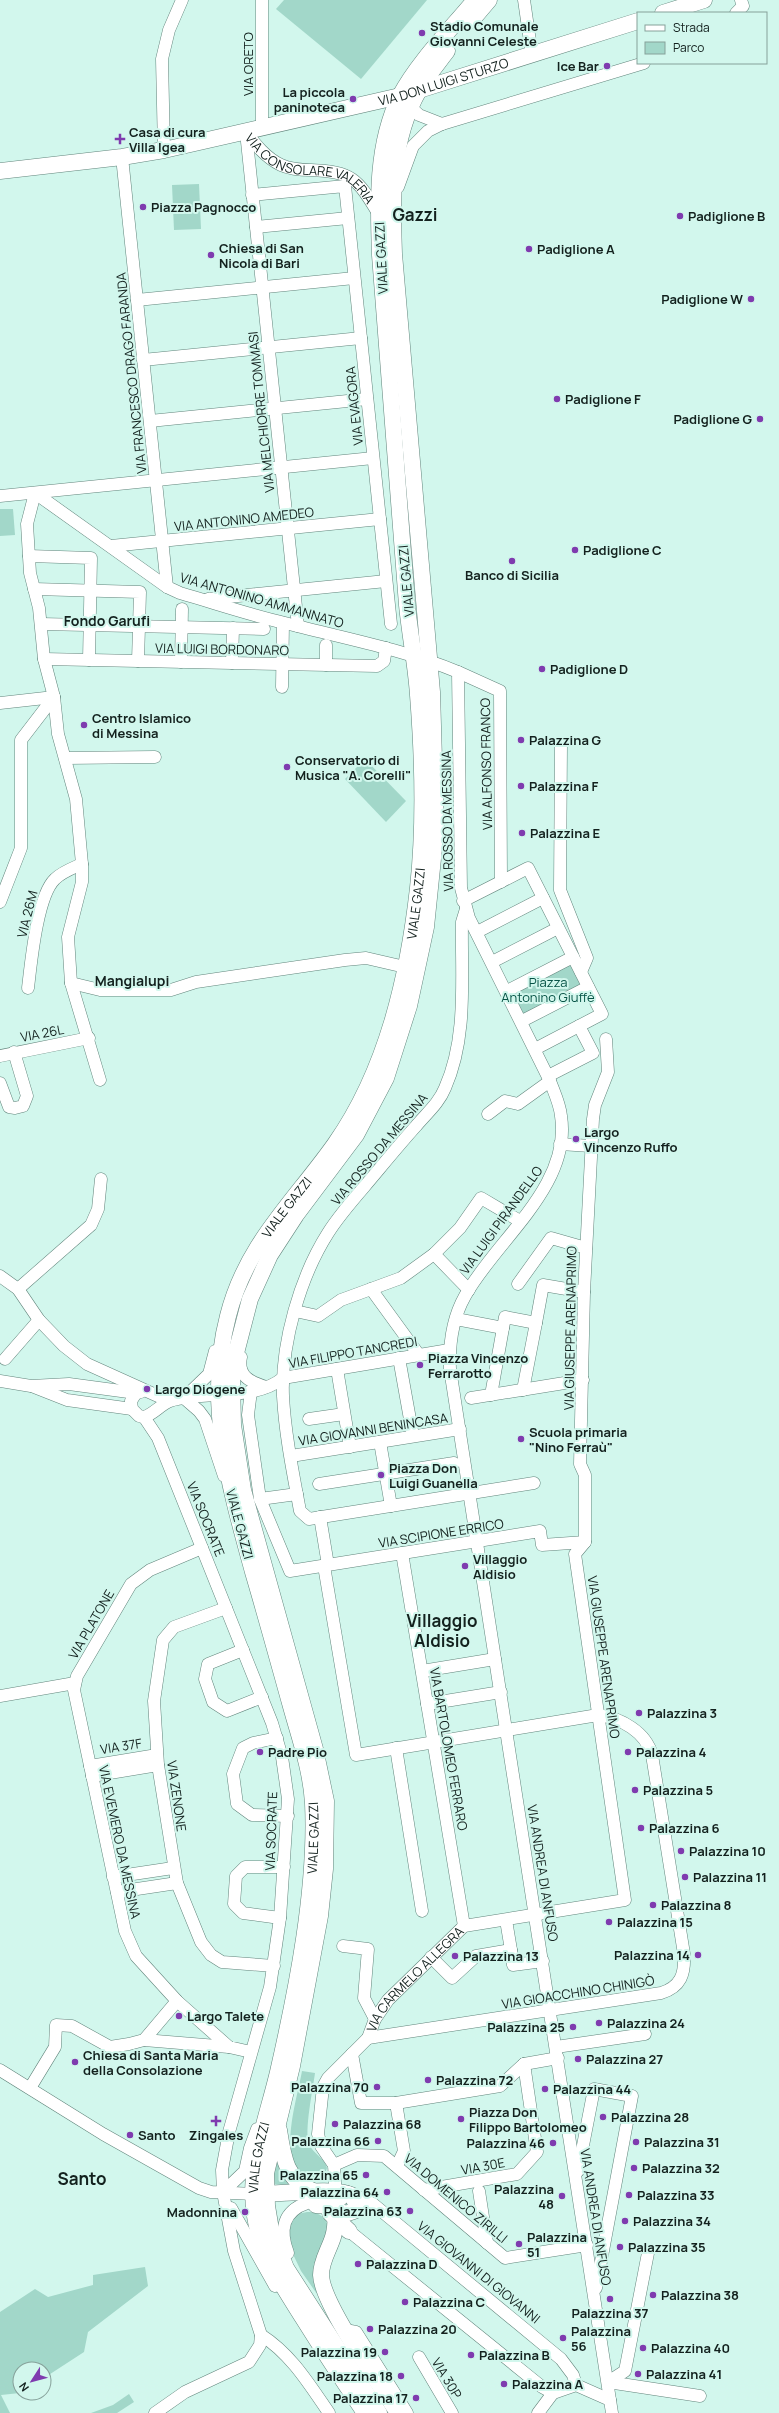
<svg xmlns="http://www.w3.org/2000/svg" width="779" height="2413" font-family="Manrope,sans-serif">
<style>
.green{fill:#a2d7c9}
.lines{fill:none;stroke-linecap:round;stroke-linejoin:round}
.street-casing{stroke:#62857c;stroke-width:13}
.secondary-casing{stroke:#62857c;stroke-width:17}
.street{stroke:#fff;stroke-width:12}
.secondary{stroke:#fff;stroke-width:16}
.poi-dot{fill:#7f3baf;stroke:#d2f7ed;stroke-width:1.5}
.labels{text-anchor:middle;stroke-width:4;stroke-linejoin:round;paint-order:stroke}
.poi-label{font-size:13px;font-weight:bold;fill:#13211e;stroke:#d2f7ed;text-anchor:start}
.street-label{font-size:13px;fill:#13211e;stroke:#d2f7ed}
.park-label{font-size:13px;fill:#075346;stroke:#d2f7ed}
.neighbourhood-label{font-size:14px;font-weight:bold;fill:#13211e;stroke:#d2f7ed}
.district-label{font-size:17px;font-weight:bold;fill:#13211e;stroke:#d2f7ed}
</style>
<rect width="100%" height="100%" fill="#d2f7ed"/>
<!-- green -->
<g class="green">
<path d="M284,0H427L361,79L276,9Z"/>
<path d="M199,184L201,229L174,230L172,185Z"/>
<path d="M0,509H13L15,535L0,536Z"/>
<path d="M365,759L406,801L386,822L345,779Z"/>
<path d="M573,957L588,987L522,1021L507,991Z"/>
<path d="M302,2071L315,2073C313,2088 304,2132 309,2144C313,2154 325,2158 327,2168L323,2180C314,2184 310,2182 303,2177C278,2156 297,2100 302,2071Z"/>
<path d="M277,2159L291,2183L290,2185L274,2184L273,2178Z"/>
<path d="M307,2212C319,2211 327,2218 329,2230L314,2265L313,2277L317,2294L301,2271L290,2248L289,2221L298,2214Z"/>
<path d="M145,2267L148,2286L88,2332L84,2352L44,2378V2369H20V2393L1,2395L10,2413H0V2312L35,2289L48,2297L93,2285V2275Z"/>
<path d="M129,2394L134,2402L117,2413H91L113,2405Z"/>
</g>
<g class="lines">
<!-- street casing -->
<g class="street-casing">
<g id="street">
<path d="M524,0L532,55"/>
<path d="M736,13L743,6L741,0"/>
<path d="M405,102L419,115L442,124"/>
<path d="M262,128V0"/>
<path d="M246,132L298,626"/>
<path id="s1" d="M246,132C255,144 266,158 281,165C290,169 301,170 311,170C352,172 357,178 378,213"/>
<path d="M164,150L162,59L169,30L182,0"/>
<path d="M122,157L167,587"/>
<path d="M398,187L413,146L428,131L442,124L644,63"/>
<path d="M252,195L345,186L391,624"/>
<path d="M256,227L348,218"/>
<path d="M137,300L354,278"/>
<path d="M143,360L361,338"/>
<path d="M150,421L367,399"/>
<path d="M35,493L167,587L180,593C215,603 250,615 285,623C343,638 402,649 458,672L461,888L469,918L550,1081C554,1092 560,1104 561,1116C572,1186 496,1240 465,1296C452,1319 449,1344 450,1369L612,2413"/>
<path d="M35,493L27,524L30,573L39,608L44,659L54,697L58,734L76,799L82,864V882L68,937L71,983L100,1080"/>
<path d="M0,496L373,458"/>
<path d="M111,546L380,519"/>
<path d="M29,556L91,558L89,660"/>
<path d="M34,589L140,592L138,661"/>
<path d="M208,599L386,581"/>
<path d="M41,624L264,629"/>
<path d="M44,659L377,666L384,661L386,648"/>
<path d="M181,662L182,609"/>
<path d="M232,663L233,628"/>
<path d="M326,665V645"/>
<path d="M458,672L500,691L501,882"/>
<path d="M282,687L283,623"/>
<path d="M0,703L54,697"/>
<path d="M561,743L560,890L587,958L581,972"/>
<path d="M65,758L155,757"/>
<path d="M463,901L528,868L602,1014L535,1049"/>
<path d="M0,902L21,848V740L54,697"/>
<path d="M466,909L462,922C461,977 468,1036 445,1088C439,1103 427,1113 416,1126C398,1146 381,1167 364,1187C351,1202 338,1217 328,1233C300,1277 281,1343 283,1396C285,1434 293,1473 300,1511L309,1519L534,1483"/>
<path d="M477,932L543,898"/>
<path d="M492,962L558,928"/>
<path d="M71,983L100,990H171L196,982L345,960L366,958L405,967"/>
<path d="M28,988C31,963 37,896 55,879C62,872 73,868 82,864"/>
<path d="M507,991L573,957"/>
<path d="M522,1021L588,987"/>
<path d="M0,1056L89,1038"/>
<path d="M548,1076L593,1053L579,1026"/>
<path d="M0,1083L9,1107L15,1108L23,1106L27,1096L14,1052"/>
<path d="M488,1114L505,1101L518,1104L550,1081"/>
<path d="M560,1144L591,1146"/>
<path d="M434,1254L469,1290"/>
<path d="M0,1276L18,1289L39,1320L64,1346L87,1364L169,1401"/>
<path d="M518,1284L551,1238L586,1248"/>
<path d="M18,1289L91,1225L98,1209L101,1179"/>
<path d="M371,1289L419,1355"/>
<path d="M295,1311L318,1316L341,1300L401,1278L434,1254L460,1228L481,1198L520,1221"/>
<path d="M456,1319L503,1328L505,1317L536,1323L543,1285L584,1292"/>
<path d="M241,1357C237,1376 250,1382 266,1387"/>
<path d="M399,1358L413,1436"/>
<path d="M5,1359L39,1320"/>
<path d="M337,1369L350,1447"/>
<path d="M0,1381L31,1386L69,1384L136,1393L141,1392"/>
<path d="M34,1387L67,1400L132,1409"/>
<path d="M523,1390L536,1323"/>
<path d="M251,1391L248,1415L260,1499L290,1571L540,1531L542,1545L585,1542"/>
<path d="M136,1393L131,1401L132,1409L139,1416L144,1417C154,1414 160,1405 170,1401C206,1390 253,1402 283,1378L449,1350"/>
<path d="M491,1395L503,1328"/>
<path d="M184,1398L199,1411L205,1419L224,1476"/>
<path d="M184,1398L209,1374L215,1351"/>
<path d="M471,1398L583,1380"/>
<path d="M144,1417L158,1438L272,1723L282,1757L288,1799L280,1918L270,1987L229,2132L222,2170L223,2192L234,2251L261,2335L260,2345L249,2362L185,2392L155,2413"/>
<path d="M309,1419L344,1414"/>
<path d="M380,1442L391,1506"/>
<path d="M291,1456L460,1429"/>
<path d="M319,1484L454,1463"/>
<path d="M260,1499L297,1494"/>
<path d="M320,1517L328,1565"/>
<path d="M202,1548L150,1570L131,1584L77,1676L74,1690L125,1931L136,1956L177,2001L229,2047L251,2052"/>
<path d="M402,1553L464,1926"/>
<path d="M324,1566L356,1755L598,1715C621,1718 646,1732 652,1755L684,1954C685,1974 681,1987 661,1993L368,2038"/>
<path d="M226,1608L174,1627L163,1640L154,1701L158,1765L177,1883L201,1942L211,1955L222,1962L274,1966"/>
<path d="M243,1650L208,1664L205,1679L213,1702L227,1711L262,1697"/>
<path d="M422,1671L495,1659"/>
<path d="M0,1696L75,1683"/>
<path d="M427,1704L501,1692"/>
<path d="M277,1738L253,1743L243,1748L233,1774L237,1804L252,1815L288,1816"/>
<path d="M396,1748L422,1911"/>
<path d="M90,1766L157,1755"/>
<path d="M92,1776L158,1765"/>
<path d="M113,1877L173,1868"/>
<path d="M117,1892L177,1883"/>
<path d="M280,1918L243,1913L234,1904L236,1876L245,1867H284"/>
<path d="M506,1920L511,1950"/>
<path d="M343,1946L368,1949L364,1998L375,2019"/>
<path d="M431,1957L452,1978L476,1956L511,1950L513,1965L543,1961"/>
<path d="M144,2040L229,2047"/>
<path d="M556,2047L645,2034"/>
<path d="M352,2054L361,2103H396L500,2086L524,2064"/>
<path d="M524,2064L558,2058"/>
<path d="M0,2070L103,2134L199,2188L211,2192L254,2194"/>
<path d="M30,2088L55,2047L56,2025L72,2026L110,2047L129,2044L144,2040L177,2001"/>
<path d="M396,2103L404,2151L397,2166"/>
<path d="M334,2165L357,2155L384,2156L505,2258L587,2245"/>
<path d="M578,2171L594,2089L632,2096L596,2288"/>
<path d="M424,2190L517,2174L537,2152L524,2064"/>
<path d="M479,2191L487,2243"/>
<path d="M223,2192L245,2171L250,2148L257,2129"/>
<path d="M348,2192L373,2204L561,2359L573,2375L576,2385"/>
<path id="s2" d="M336,2200L334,2165L321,2146L318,2134L323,2087L328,2078L368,2038L375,2019L388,2000L464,1926L625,1900L575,1554L585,1542V1475L580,1464L584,1292L593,1119L595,1105L608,1072L606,1039"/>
<path d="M231,2208L275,2286"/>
<path d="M349,2231L542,2387L553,2393L576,2385L610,2400"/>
<path d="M288,2253C279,2230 283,2211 307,2203"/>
<path d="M345,2330L356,2332L407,2413"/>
<path d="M261,2335C291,2354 309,2384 329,2413"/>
<path d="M419,2357L452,2413"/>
<path d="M608,2382L625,2371L648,2253"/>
<path d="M608,2382L700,2396"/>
<path d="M538,2413L553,2393"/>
</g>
</g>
<!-- secondary casing -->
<g class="secondary-casing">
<g id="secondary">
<path d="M663,13L704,0"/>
<path d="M472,20L489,0"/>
<path id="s3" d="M0,171L122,157L164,150L400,96L638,21"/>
<path d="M279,2130C283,2156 286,2181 313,2191"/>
<path d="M255,2194C278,2195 336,2186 353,2196L356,2205L354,2211L345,2214L329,2206L316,2205"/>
<path d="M345,2194L336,2201C335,2213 337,2225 333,2237C329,2250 321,2261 321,2275C322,2304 380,2385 398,2413"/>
<path d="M330,2213L349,2231"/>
<path id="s4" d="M365,2413C344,2382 323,2350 303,2318C283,2286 261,2255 255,2216C247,2167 267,2119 278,2072C297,1989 317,1888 313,1803C311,1769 299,1736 290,1703C278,1660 266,1616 253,1572C230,1488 205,1403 228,1316C246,1244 294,1202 335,1144C387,1070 408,977 418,888C425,824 423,759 418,695C416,665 410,636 407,605C398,489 389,372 380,255C378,202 376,144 400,96C418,62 451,29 475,0"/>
<path d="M379,2413L286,2268L271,2230L267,2206L266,2173L292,2066L320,1916L325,1869L326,1801L315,1749L243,1490L233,1425L232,1381L236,1353L250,1299L270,1255L296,1215L356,1135L386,1078L409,1006L426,927L436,829L432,692L394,254C392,197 390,141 419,90C427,76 438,63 447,51"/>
</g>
</g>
<!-- street -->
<use href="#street" class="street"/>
<!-- secondary -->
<use href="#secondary" class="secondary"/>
</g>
<!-- markers -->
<g class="poi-dot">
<circle cx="422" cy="33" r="4"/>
<circle cx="607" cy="66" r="4"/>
<circle cx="353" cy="99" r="4"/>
<path d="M118 133h4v4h4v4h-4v4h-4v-4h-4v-4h4z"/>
<circle cx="143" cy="207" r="4"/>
<circle cx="680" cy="216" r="4"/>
<circle cx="529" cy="249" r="4"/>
<circle cx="211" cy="255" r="4"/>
<circle cx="751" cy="299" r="4"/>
<circle cx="557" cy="399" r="4"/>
<circle cx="760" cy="419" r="4"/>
<circle cx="575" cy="550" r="4"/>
<circle cx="512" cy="561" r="4"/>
<circle cx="542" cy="669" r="4"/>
<circle cx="84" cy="725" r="4"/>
<circle cx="521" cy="740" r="4"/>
<circle cx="287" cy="767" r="4"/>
<circle cx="521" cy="786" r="4"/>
<circle cx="522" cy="833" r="4"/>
<circle cx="576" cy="1139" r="4"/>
<circle cx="420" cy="1365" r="4"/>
<circle cx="147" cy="1389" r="4"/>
<circle cx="521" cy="1439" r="4"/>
<circle cx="381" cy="1475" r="4"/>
<circle cx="465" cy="1566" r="4"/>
<circle cx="639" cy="1713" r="4"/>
<circle cx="260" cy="1752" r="4"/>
<circle cx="628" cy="1752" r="4"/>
<circle cx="635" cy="1790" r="4"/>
<circle cx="641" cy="1828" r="4"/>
<circle cx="681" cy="1851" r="4"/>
<circle cx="685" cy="1877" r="4"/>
<circle cx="653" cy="1905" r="4"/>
<circle cx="609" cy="1922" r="4"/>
<circle cx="698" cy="1955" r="4"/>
<circle cx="455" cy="1956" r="4"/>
<circle cx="179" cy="2016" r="4"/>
<circle cx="599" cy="2023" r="4"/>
<circle cx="573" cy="2027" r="4"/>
<circle cx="578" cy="2059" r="4"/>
<circle cx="75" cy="2062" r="4"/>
<circle cx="428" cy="2080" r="4"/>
<circle cx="377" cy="2087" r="4"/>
<circle cx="545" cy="2089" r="4"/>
<circle cx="603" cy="2117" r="4"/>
<circle cx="461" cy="2119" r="4"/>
<path d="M214 2115h4v4h4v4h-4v4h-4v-4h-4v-4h4z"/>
<circle cx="335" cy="2124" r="4"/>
<circle cx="130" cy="2135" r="4"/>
<circle cx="378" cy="2141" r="4"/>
<circle cx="636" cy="2142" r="4"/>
<circle cx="553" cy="2143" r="4"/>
<circle cx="634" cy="2168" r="4"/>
<circle cx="366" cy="2175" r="4"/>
<circle cx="387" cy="2192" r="4"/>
<circle cx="629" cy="2195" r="4"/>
<circle cx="562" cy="2196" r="4"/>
<circle cx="410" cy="2211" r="4"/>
<circle cx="245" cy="2212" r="4"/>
<circle cx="625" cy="2221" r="4"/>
<circle cx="519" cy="2244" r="4"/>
<circle cx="620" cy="2247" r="4"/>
<circle cx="358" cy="2264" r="4"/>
<circle cx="653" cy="2295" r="4"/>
<circle cx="610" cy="2299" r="4"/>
<circle cx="405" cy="2302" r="4"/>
<circle cx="370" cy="2329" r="4"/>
<circle cx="563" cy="2338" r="4"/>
<circle cx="643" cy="2348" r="4"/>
<circle cx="385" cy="2352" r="4"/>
<circle cx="471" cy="2355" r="4"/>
<circle cx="638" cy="2374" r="4"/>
<circle cx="401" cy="2376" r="4"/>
<circle cx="504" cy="2384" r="4"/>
<circle cx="416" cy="2398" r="4"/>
</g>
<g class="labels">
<!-- poi labels -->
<g class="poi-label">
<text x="430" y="31">Stadio Comunale<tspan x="430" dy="15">Giovanni Celeste</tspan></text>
<text x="599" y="71" text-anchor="end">Ice Bar</text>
<text x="345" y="97" text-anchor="end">La piccola<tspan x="345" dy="15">paninoteca</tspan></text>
<text x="129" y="137">Casa di cura<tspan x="129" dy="15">Villa Igea</tspan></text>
<text x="151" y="212">Piazza Pagnocco</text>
<text x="688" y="221">Padiglione B</text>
<text x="219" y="253">Chiesa di San<tspan x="219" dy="15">Nicola di Bari</tspan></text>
<text x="537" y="254">Padiglione A</text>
<text x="743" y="304" text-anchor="end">Padiglione W</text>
<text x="565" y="404">Padiglione F</text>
<text x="752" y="424" text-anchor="end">Padiglione G</text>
<text x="583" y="555">Padiglione C</text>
<text x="512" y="580" text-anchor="middle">Banco di Sicilia</text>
<text x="550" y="674">Padiglione D</text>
<text x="92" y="723">Centro Islamico<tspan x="92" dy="15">di Messina</tspan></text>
<text x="529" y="745">Palazzina G</text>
<text x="295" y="765">Conservatorio di<tspan x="295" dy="15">Musica "A. Corelli"</tspan></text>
<text x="529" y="791">Palazzina F</text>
<text x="530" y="838">Palazzina E</text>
<text x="584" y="1137">Largo<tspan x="584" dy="15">Vincenzo Ruffo</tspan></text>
<text x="428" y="1363">Piazza Vincenzo<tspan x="428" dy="15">Ferrarotto</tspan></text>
<text x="155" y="1394">Largo Diogene</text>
<text x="529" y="1437">Scuola primaria<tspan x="529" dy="15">"Nino Ferraù"</tspan></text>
<text x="389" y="1473">Piazza Don<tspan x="389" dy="15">Luigi Guanella</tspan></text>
<text x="473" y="1564">Villaggio<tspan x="473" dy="15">Aldisio</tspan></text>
<text x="647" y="1718">Palazzina 3</text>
<text x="268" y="1757">Padre Pio</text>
<text x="636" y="1757">Palazzina 4</text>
<text x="643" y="1795">Palazzina 5</text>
<text x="649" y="1833">Palazzina 6</text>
<text x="689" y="1856">Palazzina 10</text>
<text x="693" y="1882">Palazzina 11</text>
<text x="661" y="1910">Palazzina 8</text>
<text x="617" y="1927">Palazzina 15</text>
<text x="690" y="1960" text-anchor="end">Palazzina 14</text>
<text x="463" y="1961">Palazzina 13</text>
<text x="187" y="2021">Largo Talete</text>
<text x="607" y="2028">Palazzina 24</text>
<text x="565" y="2032" text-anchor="end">Palazzina 25</text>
<text x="83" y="2060">Chiesa di Santa Maria<tspan x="83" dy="15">della Consolazione</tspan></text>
<text x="586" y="2064">Palazzina 27</text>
<text x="436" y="2085">Palazzina 72</text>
<text x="369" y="2092" text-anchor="end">Palazzina 70</text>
<text x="553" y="2094">Palazzina 44</text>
<text x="469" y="2117">Piazza Don<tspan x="469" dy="15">Filippo Bartolomeo</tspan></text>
<text x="611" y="2122">Palazzina 28</text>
<text x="343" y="2129">Palazzina 68</text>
<text x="138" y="2140">Santo</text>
<text x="216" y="2140" text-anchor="middle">Zingales</text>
<text x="370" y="2146" text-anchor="end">Palazzina 66</text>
<text x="644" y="2147">Palazzina 31</text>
<text x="545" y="2148" text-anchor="end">Palazzina 46</text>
<text x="642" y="2173">Palazzina 32</text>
<text x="358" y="2180" text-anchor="end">Palazzina 65</text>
<text x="554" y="2194" text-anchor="end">Palazzina<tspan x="554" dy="15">48</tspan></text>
<text x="379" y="2197" text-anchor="end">Palazzina 64</text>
<text x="637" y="2200">Palazzina 33</text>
<text x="402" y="2216" text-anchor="end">Palazzina 63</text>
<text x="237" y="2217" text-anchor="end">Madonnina</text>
<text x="633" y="2226">Palazzina 34</text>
<text x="527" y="2242">Palazzina<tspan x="527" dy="15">51</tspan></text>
<text x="628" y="2252">Palazzina 35</text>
<text x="366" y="2269">Palazzina D</text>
<text x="661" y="2300">Palazzina 38</text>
<text x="413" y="2307">Palazzina C</text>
<text x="610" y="2318" text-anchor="middle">Palazzina 37</text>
<text x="378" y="2334">Palazzina 20</text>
<text x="571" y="2336">Palazzina<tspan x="571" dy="15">56</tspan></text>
<text x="651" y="2353">Palazzina 40</text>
<text x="377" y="2357" text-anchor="end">Palazzina 19</text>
<text x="479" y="2360">Palazzina B</text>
<text x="646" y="2379">Palazzina 41</text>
<text x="393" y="2381" text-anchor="end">Palazzina 18</text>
<text x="512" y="2389">Palazzina A</text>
<text x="408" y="2403" text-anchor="end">Palazzina 17</text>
</g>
<!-- street labels -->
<g class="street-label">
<text transform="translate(248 64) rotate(-90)" y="5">VIA ORETO</text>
<text dy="5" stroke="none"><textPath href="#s3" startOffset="453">VIA DON LUIGI STURZO</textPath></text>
<text dy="5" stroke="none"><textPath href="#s1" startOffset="78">VIA CONSOLARE VALERIA</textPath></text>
<text transform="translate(381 258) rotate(-93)" y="5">VIALE GAZZI</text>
<text transform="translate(131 373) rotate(-96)" y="5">VIA FRANCESCO DRAGO FARANDA</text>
<text transform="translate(354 406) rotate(-96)" y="5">VIA EVAGORA</text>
<text transform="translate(261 412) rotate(-96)" y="5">VIA MELCHIORRE TOMMASI</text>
<text transform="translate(244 519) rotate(-6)" y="5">VIA ANTONINO AMEDEO</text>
<text transform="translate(406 581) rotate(-95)" y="5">VIALE GAZZI</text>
<text transform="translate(262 600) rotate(16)" y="5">VIA ANTONINO AMMANNATO</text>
<text transform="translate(222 649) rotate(1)" y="5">VIA LUIGI BORDONARO</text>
<text transform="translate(486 764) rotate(-91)" y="5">VIA ALFONSO FRANCO</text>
<text transform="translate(447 821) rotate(-91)" y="5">VIA ROSSO DA MESSINA</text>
<text dy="5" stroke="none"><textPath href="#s4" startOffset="1606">VIALE GAZZI</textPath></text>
<text transform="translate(27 914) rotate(-76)" y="5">VIA 26M</text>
<text transform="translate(42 1033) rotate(-11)" y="5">VIA 26L</text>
<text transform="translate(379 1149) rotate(-50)" y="5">VIA ROSSO DA MESSINA</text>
<text dy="5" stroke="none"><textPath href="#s4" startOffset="1270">VIALE GAZZI</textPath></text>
<text transform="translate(501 1220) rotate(-54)" y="5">VIA LUIGI PIRANDELLO</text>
<text transform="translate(570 1328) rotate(-89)" y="5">VIA GIUSEPPE ARENAPRIMO</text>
<text transform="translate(353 1352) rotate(-10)" y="5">VIA FILIPPO TANCREDI</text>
<text transform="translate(373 1429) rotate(-9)" y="5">VIA GIOVANNI BENINCASA</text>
<text transform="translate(206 1519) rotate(68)" y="5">VIA SOCRATE</text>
<text transform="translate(240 1524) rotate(75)" y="5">VIALE GAZZI</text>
<text transform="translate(441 1533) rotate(-9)" y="5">VIA SCIPIONE ERRICO</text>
<text transform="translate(91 1624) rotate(-60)" y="5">VIA PLATONE</text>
<text transform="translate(604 1657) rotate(82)" y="5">VIA GIUSEPPE ARENAPRIMO</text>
<text transform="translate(121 1746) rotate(-9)" y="5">VIA 37F</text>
<text transform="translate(449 1749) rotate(80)" y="5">VIA BARTOLOMEO FERRARO</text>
<text transform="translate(177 1796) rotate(82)" y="5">VIA ZENONE</text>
<text transform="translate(271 1831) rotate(-88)" y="5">VIA SOCRATE</text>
<text dy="5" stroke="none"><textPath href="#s4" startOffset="611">VIALE GAZZI</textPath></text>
<text transform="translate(120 1842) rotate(78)" y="5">VIA EVEMERO DA MESSINA</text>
<text transform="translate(543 1873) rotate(81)" y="5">VIA ANDREA DI ANFUSO</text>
<text dy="5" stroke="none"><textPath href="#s2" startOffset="261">VIA CARMELO ALLEGRA</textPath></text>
<text transform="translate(578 1992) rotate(-9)" y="5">VIA GIOACCHINO CHINIGÒ</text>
<text dy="5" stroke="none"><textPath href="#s4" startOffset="286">VIALE GAZZI</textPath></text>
<text transform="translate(483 2166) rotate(-10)" y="5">VIA 30E</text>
<text transform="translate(456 2198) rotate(40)" y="5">VIA DOMENICO ZIRILLI</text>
<text transform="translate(596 2217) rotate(81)" y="5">VIA ANDREA DI ANFUSO</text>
<text transform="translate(479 2272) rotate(39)" y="5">VIA GIOVANNI DI GIOVANNI</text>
<text transform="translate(447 2378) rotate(59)" y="5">VIA 30P</text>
</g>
<!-- park labels -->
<g class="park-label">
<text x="548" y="987">Piazza<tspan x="548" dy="15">Antonino Giuffè</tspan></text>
</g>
<!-- neighbourhood labels -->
<g class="neighbourhood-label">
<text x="107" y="626">Fondo Garufi</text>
<text x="132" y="986">Mangialupi</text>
</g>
<!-- district labels -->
<g class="district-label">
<text x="415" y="221">Gazzi</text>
<text x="442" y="1627">Villaggio<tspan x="442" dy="20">Aldisio</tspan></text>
<text x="82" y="2185">Santo</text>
</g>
</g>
<!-- legend -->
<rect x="637" y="12" width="130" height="52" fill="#d2f7ed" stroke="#86a19a"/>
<rect x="645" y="25" width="20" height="6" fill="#ffffff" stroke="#86a19a"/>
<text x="673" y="32" font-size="12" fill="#13211e">Strada</text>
<rect x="645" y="42" width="20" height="12" fill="#a2d7c9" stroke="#86a19a"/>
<text x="673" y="52" font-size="12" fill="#13211e">Parco</text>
<!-- north arrow -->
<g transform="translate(32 2381) rotate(234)"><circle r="19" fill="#d2f7ed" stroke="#86a19a"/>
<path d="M0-3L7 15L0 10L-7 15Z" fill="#7f3baf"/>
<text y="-6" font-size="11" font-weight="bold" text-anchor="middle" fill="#13211e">N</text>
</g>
</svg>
